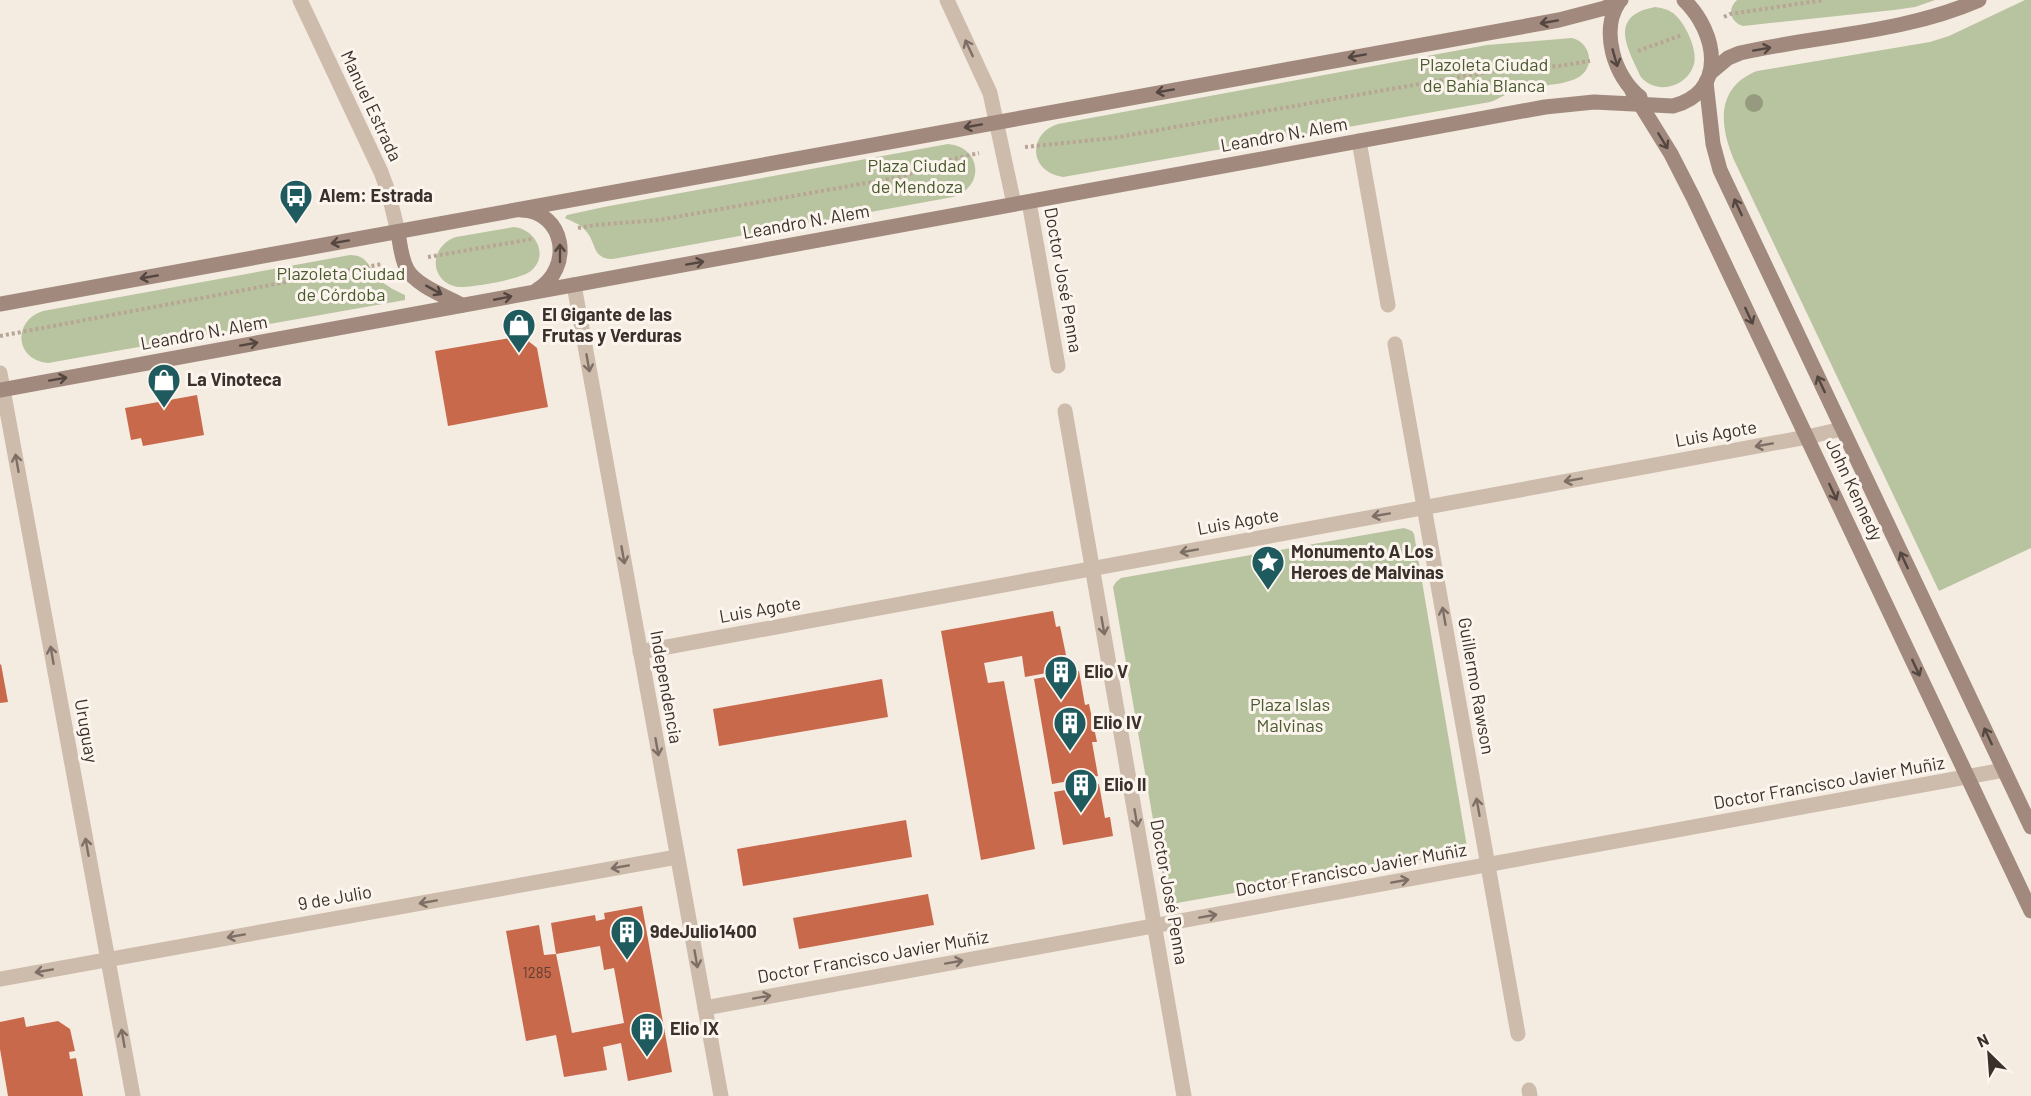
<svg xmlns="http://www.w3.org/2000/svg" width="2031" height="1096" font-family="Barlow,sans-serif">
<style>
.green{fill:#b8c4a0}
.building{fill:#c8694b}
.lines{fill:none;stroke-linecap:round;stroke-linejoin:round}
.path{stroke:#b9a596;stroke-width:4;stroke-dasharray:3 3;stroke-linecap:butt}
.street{stroke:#cdbbac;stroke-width:15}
.secondary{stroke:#a18a7d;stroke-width:15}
.tree{fill:#969b7f}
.oneway{stroke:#544640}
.oneway2{stroke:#7d6f65}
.labels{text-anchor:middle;stroke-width:6;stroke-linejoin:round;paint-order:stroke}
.number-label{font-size:15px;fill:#5e3e33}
.park-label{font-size:18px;fill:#4a5a2e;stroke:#fbf5ee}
.street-label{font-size:18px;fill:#3b302b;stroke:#fbf5ee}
.poi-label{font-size:18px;font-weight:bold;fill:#3b302b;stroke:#fbf5ee;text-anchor:start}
</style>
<rect width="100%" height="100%" fill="#f4ebe1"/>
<!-- green -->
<g class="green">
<path d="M1737,0H1935L1915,7L1894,10L1743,26C1730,22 1727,9 1737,0Z"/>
<path d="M2025,0H2031V548L1939,591L1734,160C1719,125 1716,87 1757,71L1930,42L1949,36Z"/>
<path d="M1655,7C1662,8 1667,9 1673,13C1685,22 1698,50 1694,64C1687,88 1656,95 1641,77C1627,47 1608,16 1655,7Z"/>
<path d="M1572,38C1590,42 1596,66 1579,77C1564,86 1537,85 1520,89C1509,91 1500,99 1490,102L1063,177C1029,172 1027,134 1058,124L1487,45Z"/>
<path d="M948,144C982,147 985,187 953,197L613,259C591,259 597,242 585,230C580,224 571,221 565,218L567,215L604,207Z"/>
<path d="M514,227C535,229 549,254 532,270C524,279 474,287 461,287C455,287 449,285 444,281C428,266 437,243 456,237Z"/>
<path d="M350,255C368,255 369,268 379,279C386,286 396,291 405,295V300L48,363C15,360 12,321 43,311Z"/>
<path d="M1404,528L1412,531L1414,534L1467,847L1459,853L1177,903L1171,902L1166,895L1113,587L1116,582L1121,578Z"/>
</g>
<!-- building -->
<g class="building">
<path d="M522,336L537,348L548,407L448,426L435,351Z"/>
<path d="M197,395L204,435L143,446L141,438L131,440L125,408Z"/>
<path d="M1053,611L1056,627L1060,626L1066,655L1061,656L1063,670L1025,677L1022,656L984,663L988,683L1004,681L1035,849L981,860L941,631Z"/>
<path d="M1,664L8,702L0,703V665Z"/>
<path d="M1079,671L1085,705L1089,704L1097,742H1092L1098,776L1052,784L1034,679Z"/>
<path d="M882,679L888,717L719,746L713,709Z"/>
<path d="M1099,784L1105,818L1110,817L1113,836L1063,845L1054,792Z"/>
<path d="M906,820L912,857L743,886L737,849Z"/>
<path d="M928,894L934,925L799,949L793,918Z"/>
<path d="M642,906L672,1072L628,1081L621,1043L603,1047L607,1070L564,1077L556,1035L526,1041L506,931L539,925L544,955L556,954L572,1033L624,1023L614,968L604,970L600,946L556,954L551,923L595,915L596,921L605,919L604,913Z"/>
<path d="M24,1017L26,1027L58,1021L70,1029L75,1051L69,1052L70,1059L76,1058L83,1096H8L0,1049V1022Z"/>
</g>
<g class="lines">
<!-- path -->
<g class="path">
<path d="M1724,17L1730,14L1824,0"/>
<path d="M1638,51L1682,35"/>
<path d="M1025,147L1113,138L1510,68L1559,66L1590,61"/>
<path d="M578,228L595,225L659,220L900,177L953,159L979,153"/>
<path d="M428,257L532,239"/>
<path d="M0,336L382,264"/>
</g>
<!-- street -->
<g class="street">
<path d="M300,0L381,172L388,191L398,232"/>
<path d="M947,0L990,93L1014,204"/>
<path d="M1359,141L1388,305"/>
<path d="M1029,202L1058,366"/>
<path d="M574,285L721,1096"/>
<path d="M1395,344L1518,1034"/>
<path d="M0,373L133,1096"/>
<path d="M1065,411L1184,1096"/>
<path d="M640,652L1807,437L1842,429"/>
<path d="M0,979L677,857"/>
<path d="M705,1008L2004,770"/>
<path d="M1529,1090L1530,1096"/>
</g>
<!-- secondary -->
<g class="secondary">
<path d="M1619,2C1600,30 1614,77 1640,97"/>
<path d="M1710,73L1728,58L1740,53C1820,35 1903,33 1979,0"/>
<path d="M1706,82L1713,144L1720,170L2031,827"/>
<path d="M1632,91L1671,154L1693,197L2031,911"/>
<path d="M521,210C565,211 574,268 537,290"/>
<path d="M398,232C400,244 401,258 407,269C415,285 447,297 462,305"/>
<path d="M0,304L1559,20L1605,8L1621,0"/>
<path d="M0,390L1545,107L1594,102L1673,106C1728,91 1717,32 1684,0"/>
</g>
</g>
<!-- trees -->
<circle class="tree" cx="1754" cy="103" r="9"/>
<!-- one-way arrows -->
<defs><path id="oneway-shaft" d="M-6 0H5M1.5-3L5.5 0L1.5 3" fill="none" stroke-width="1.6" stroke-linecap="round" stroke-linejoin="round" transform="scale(1.5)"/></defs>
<g class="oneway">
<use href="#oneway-shaft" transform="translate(1549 22) rotate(170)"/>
<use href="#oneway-shaft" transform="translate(1762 49) rotate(-10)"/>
<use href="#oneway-shaft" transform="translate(1357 56) rotate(170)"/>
<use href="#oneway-shaft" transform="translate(1615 58) rotate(74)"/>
<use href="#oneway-shaft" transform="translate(1165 91) rotate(170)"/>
<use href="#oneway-shaft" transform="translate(973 126) rotate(170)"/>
<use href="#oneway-shaft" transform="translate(1663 141) rotate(59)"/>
<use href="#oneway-shaft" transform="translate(1738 207) rotate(-115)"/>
<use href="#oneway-shaft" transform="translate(340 242) rotate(170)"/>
<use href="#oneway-shaft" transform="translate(560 253) rotate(-90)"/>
<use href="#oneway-shaft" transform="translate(695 263) rotate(-10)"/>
<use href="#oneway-shaft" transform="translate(149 277) rotate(170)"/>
<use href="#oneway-shaft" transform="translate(434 290) rotate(29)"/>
<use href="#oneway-shaft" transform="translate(503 298) rotate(-11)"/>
<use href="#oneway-shaft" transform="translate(1749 316) rotate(65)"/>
<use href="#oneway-shaft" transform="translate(249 344) rotate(-10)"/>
<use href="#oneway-shaft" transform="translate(58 379) rotate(-10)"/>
<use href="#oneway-shaft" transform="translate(1821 384) rotate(-115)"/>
<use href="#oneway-shaft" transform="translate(1833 492) rotate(65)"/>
<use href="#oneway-shaft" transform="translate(1904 560) rotate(-115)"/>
<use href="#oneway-shaft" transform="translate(1916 668) rotate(65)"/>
<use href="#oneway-shaft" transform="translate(1988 736) rotate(-115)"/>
</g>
<g class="oneway2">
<use href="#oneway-shaft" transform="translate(969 48) rotate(-115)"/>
<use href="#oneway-shaft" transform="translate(588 363) rotate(80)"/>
<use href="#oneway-shaft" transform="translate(1764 445) rotate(170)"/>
<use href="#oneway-shaft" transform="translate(17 463) rotate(-100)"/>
<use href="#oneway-shaft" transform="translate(1573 480) rotate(170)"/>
<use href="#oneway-shaft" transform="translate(1381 515) rotate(170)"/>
<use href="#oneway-shaft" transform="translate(1189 551) rotate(170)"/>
<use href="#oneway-shaft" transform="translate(623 555) rotate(80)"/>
<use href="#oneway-shaft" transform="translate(1444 616) rotate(-100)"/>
<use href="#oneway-shaft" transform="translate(1103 626) rotate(80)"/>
<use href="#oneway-shaft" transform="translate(52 655) rotate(-100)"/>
<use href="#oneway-shaft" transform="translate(657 747) rotate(80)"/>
<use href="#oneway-shaft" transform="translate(1478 807) rotate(-100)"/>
<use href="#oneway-shaft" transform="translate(1136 818) rotate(80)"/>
<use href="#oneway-shaft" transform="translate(87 847) rotate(-100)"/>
<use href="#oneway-shaft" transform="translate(620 867) rotate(170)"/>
<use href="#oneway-shaft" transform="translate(1400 881) rotate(-10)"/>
<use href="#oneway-shaft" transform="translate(428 902) rotate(170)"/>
<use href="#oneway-shaft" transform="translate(1208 916) rotate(-10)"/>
<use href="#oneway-shaft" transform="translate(236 936) rotate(170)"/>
<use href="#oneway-shaft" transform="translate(696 959) rotate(80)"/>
<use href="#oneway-shaft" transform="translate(954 962) rotate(-10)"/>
<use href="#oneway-shaft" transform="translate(44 971) rotate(170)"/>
<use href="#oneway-shaft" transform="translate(762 997) rotate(-10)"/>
<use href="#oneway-shaft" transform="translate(123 1038) rotate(-100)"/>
</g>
<!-- icons -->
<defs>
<g id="bus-pin" transform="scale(1.725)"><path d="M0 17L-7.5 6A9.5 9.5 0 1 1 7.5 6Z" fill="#1f5a5e" stroke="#fbf5ee"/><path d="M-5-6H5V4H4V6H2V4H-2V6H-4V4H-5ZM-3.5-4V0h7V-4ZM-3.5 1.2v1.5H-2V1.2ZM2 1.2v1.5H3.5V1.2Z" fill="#fff"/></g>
<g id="shop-pin" transform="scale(1.725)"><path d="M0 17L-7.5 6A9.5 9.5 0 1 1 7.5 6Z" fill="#1f5a5e" stroke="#fbf5ee"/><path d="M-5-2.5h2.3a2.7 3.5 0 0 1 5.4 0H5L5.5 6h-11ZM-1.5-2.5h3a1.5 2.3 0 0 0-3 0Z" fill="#fff"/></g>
<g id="sight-pin" transform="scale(1.725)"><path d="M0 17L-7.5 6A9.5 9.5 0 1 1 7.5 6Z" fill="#1f5a5e" stroke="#fbf5ee"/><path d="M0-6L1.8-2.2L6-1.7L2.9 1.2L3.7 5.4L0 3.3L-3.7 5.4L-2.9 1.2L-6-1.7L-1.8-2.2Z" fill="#fff"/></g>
<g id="building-pin" transform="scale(1.725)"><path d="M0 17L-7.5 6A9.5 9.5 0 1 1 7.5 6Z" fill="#1f5a5e" stroke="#fbf5ee"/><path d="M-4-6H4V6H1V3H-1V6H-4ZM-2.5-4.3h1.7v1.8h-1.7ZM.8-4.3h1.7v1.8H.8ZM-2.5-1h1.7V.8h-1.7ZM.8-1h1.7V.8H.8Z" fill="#fff"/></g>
</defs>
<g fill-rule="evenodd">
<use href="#bus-pin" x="296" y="196"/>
<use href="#shop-pin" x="519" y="325"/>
<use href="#shop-pin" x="164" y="380"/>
<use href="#sight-pin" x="1268" y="562"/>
<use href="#building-pin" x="1061" y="672"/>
<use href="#building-pin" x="1070" y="723"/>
<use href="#building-pin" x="1081" y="785"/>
<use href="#building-pin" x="627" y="932"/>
<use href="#building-pin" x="647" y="1029"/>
</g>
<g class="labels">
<!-- number labels -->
<g class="number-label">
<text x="537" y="978">1285</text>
</g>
<!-- park labels -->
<g class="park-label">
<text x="1484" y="71">Plazoleta Ciudad<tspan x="1484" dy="21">de Bahía Blanca</tspan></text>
<text x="917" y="172">Plaza Ciudad<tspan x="917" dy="21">de Mendoza</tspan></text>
<text x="341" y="280">Plazoleta Ciudad<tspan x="341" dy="21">de Córdoba</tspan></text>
<text x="1290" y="711">Plaza Islas<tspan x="1290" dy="21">Malvinas</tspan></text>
</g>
<!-- street labels -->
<g class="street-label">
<text transform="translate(371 106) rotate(65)" y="6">Manuel Estrada</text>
<text transform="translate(1284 135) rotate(-10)" y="6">Leandro N. Alem</text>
<text transform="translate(806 222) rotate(-10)" y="6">Leandro N. Alem</text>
<text transform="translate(1063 280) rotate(80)" y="6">Doctor José Penna</text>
<text transform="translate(204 333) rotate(-10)" y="6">Leandro N. Alem</text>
<text transform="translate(1716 434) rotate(-10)" y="6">Luis Agote</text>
<text transform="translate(1854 490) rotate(65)" y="6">John Kennedy</text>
<text transform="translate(1238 522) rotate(-10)" y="6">Luis Agote</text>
<text transform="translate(760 610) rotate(-10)" y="6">Luis Agote</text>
<text transform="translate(1476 686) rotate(80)" y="6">Guillermo Rawson</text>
<text transform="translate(666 687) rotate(80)" y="6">Independencia</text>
<text transform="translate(86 731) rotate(80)" y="6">Uruguay</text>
<text transform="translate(1829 783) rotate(-10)" y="6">Doctor Francisco Javier Muñiz</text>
<text transform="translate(1351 870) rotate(-10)" y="6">Doctor Francisco Javier Muñiz</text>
<text transform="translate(1169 892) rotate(80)" y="6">Doctor José Penna</text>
<text transform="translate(335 898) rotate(-10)" y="6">9 de Julio</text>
<text transform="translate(873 957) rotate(-10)" y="6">Doctor Francisco Javier Muñiz</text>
</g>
<!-- poi labels -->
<g class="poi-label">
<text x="319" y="202">Alem: Estrada</text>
<text x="542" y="321">El Gigante de las<tspan x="542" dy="21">Frutas y Verduras</tspan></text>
<text x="187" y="386">La Vinoteca</text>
<text x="1291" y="558">Monumento A Los<tspan x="1291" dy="21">Heroes de Malvinas</tspan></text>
<text x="1084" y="678">Elio V</text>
<text x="1093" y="729">Elio IV</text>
<text x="1104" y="791">Elio II</text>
<text x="650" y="938">9deJulio1400</text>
<text x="670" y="1035">Elio IX</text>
</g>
</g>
<!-- north arrow -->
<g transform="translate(1989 1054) rotate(335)" stroke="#fbf5ee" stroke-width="4.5" paint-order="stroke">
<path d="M0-4.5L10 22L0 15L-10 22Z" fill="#3b302b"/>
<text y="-9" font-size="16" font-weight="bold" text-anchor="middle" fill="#3b302b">N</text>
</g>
</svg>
